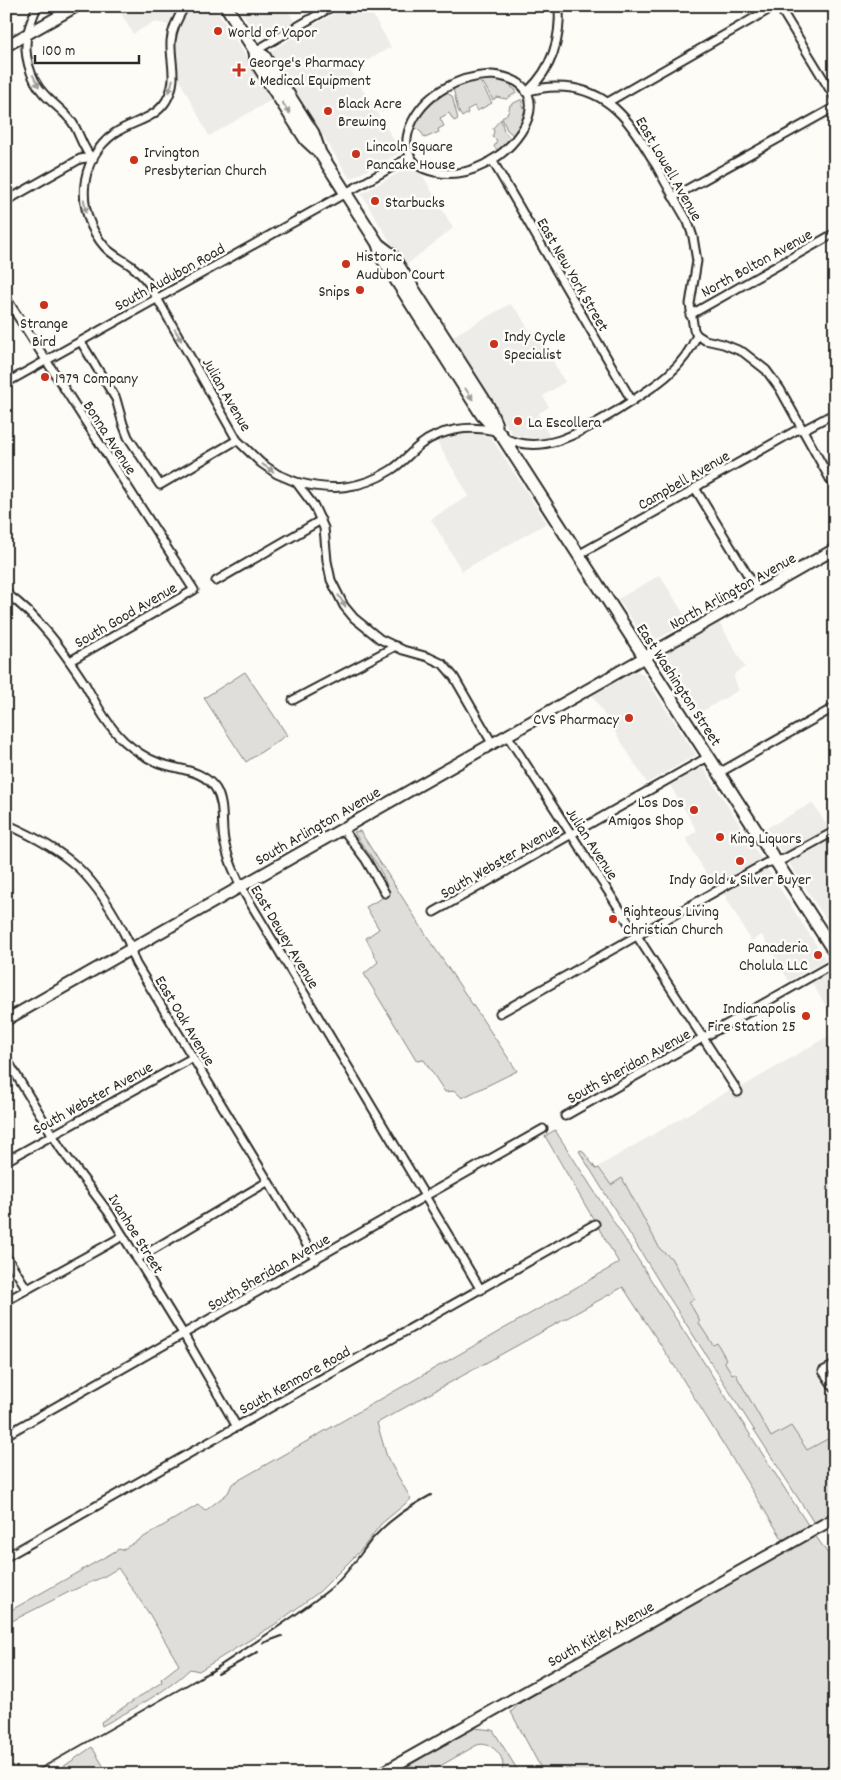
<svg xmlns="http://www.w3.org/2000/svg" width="841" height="1780" font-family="Dekko,sans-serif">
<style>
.built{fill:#edece8}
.green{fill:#dfdeda;stroke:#858482}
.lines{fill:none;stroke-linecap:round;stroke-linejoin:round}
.street-casing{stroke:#2b2b2b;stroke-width:11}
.secondary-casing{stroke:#2b2b2b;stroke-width:14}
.primary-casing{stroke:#2b2b2b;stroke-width:15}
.street{stroke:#fdfcf7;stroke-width:7}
.secondary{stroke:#fdfcf7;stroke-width:10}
.primary{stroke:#fdfcf7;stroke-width:11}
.rail{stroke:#2b2b2b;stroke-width:2}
.oneway{fill:#9e9e9b}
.poi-dot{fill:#c8321e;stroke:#fdfcf7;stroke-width:2}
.labels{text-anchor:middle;stroke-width:5;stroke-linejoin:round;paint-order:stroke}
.poi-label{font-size:16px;fill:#2b2b2b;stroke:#fdfcf7;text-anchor:start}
.street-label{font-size:16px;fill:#2b2b2b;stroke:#fdfcf7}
</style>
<rect width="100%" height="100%" fill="#fdfcf7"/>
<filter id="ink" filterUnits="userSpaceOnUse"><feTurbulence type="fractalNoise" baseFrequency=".02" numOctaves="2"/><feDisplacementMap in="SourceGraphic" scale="10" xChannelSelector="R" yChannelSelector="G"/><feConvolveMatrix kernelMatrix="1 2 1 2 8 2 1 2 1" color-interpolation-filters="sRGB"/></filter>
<g filter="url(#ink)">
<!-- built -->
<g class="built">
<path d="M117,6H179L170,25L154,22L133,34Z"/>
<path d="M190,6H214L273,99L209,136L177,75L174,41L180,21Z"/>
<path d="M238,6H286L294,21L259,40Z"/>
<path d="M347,6H368L391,47L352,69L351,71L399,148L400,153L350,179L270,51Z"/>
<path d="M409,167L423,176L453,228L405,266L361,194Z"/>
<path d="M510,304L519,313L531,334L536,332L565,382L543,396L549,407L538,414L550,438L539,439L513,435L451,337Z"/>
<path d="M472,433L490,436L547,523L462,571L431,519L469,496L436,440L457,434Z"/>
<path d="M660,575L689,623L653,641L646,640L618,599Z"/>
<path d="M719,622L745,667L735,673L734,678L739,690L694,716L659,662L663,655Z"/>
<path d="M637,671L643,674L696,755L647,783L592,695Z"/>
<path d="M703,767L762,860L713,887L686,838L697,831L670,785Z"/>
<path d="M812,803L829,828L783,854L767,828Z"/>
<path d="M835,838V933L789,863Z"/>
<path d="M766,867L826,960L789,981L762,935L751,941L723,892Z"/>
<path d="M834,970L835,971V1021L812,983Z"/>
<path d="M835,1032V1360L818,1370L835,1399V1435L807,1450L803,1445L771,1437L735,1374L732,1375L724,1360L726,1359L717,1343L713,1345L698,1322L699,1321L689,1301L693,1298L671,1258L660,1249L622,1179L611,1185L599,1166L735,1087L737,1090Z"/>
</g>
<!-- green -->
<g class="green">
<path d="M484,79L499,80L512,84L511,87L516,90V93L506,99L497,97L493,100L482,81Z"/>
<path d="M477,80L481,83L492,103L477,111L474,106L467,110L468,113L462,117L458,110L453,88L461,84Z"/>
<path d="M445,92L452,96L458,119L454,121L449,113L440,118L444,126L438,129L439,132L425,138L421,132L414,127L422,113Z"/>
<path d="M520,100H522V107L525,108L520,126L513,135L507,130L502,118L508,113L510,105Z"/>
<path d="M501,119L504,131L511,139L498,150L494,147L497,140L492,137L494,132L493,128Z"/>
<path d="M245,672L287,735L246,762L204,698Z"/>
<path d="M360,831L434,947L517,1071L462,1098L455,1091L445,1092L424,1060L417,1061L364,974L378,962L366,938L379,929L366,907L389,894C382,864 369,857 354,832Z"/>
<path d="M555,1130L808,1525L783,1540L677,1370L623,1287L377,1423L387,1457L411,1499L381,1524L362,1549L319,1592L274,1625L199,1671L190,1669C165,1693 132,1709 102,1726L101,1722L162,1682L161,1679L179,1665L150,1615L118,1568L105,1576L69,1592L6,1624V1613L119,1549L122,1550L198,1505L205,1511L228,1493L232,1484L619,1263L545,1136Z"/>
<path d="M582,1150L596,1169L599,1168L611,1185L622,1178L660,1249L671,1258L694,1298L689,1302L700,1321L698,1322L713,1345L717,1343L726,1359L724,1361L732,1374L735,1373L771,1437L791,1426L807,1450L835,1435V1512L814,1523L663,1288L579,1151Z"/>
<path d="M811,1535H815L835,1564V1774H573L569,1768L558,1774H544L511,1712L521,1702Z"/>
<path d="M474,1728L493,1730L520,1774H500C510,1760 492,1740 477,1745L426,1774H394Z"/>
<path d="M92,1747L108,1774H58L57,1771Z"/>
</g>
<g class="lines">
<!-- street casing -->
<g class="street-casing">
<g id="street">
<path d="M37,6C34,15 30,23 28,32C22,52 30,79 44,94C53,104 64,111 72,122C80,133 82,149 93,159"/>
<path d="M185,6C178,17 172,28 171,41C170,64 179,79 166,101C154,120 132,121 115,133C77,160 75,213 105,247C112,255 122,259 130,265C137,270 143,276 149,284L237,440L261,463L277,474L296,482L314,506L324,528L327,561L331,580L344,606L354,618L380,639L403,650L428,657L443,664L454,677L492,743"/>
<path d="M779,6L835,98"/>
<path d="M255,51L333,6"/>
<path d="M492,75C577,83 503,187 435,172C424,170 413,165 409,153C405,145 407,135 410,127C423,94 458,76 492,75Z"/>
<path d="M529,90C553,67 561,38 559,6"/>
<path d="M526,92C541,87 556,86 572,88C616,95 635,130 656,165C666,184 677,203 688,222L693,237L697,261L690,304L694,330L697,335L705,340L723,344L743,352L766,370L780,389L835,488"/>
<path d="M608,102L775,6"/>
<path d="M492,160L632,401"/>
<path d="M673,197L835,107"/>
<path d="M6,201L80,159L86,158L92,159"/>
<path d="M6,298L194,590L70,661"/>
<path d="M690,315L835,233"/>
<path d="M81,342L116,399L123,424L128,437L160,485L237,440"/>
<path d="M6,383L410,157"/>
<path d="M803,430L835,413"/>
<path d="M504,438C545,457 584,430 618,410C650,389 682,372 697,335"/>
<path d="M296,482C330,491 360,490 391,470C402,463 410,453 420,445C440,429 470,425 496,431"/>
<path d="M695,488L758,592"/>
<path d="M578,555L689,493L701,484L795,431L802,429"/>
<path d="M216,581L321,520"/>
<path d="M6,593C40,618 62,649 85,684C96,704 107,725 124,741C134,750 146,758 159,763C179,770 203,769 216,789C226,807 220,826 225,845C229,862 237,879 245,894L481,1290"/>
<path d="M293,700L396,646"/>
<path d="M507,735L738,1092"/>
<path d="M719,773L835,707"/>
<path d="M6,824C70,852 96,876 127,939C131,947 132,956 136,964L316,1260"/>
<path d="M342,828L366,860L385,893"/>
<path d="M434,912L708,757"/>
<path d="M500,1013L766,863L784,859L835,831"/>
<path d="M6,1058L61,1149L109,1213L184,1335L237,1427"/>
<path d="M565,1116L835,963"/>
<path d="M6,1161L192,1058"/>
<path d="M6,1256L27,1289"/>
<path d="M137,1259L267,1182"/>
<path d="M6,1301L123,1236"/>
<path d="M835,1365L823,1371L835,1389"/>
<path d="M6,1435L543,1129"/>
<path d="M6,1557L595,1224"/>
</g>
</g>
<!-- secondary casing -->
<g class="secondary-casing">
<g id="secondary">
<path d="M6,46L77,6"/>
<path d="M6,1020L835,549"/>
<path d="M380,1774L835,1518"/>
</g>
</g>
<!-- primary casing -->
<g class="primary-casing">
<g id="primary">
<path d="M226,6L255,51L256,62L306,140L319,152"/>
<path d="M255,51L264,56L313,133L320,153L378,244L391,254L488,406L496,425"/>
<path d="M378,244L382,258L482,415L502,436L835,953"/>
</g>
</g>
<!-- street -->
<use href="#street" class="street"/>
<!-- secondary -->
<use href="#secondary" class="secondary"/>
<!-- primary -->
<use href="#primary" class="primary"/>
<!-- rail -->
<g class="rail">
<path d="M263,1643L282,1636"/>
<path d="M209,1673C250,1645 293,1619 331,1588C348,1574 359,1555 373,1538C390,1519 409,1507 431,1495"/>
<path d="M218,1674L258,1652"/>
<path d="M31,1774L215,1669"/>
</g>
</g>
<!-- one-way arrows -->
<defs><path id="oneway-solid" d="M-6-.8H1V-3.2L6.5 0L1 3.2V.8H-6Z" transform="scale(1.25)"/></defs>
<g class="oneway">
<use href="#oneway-solid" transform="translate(36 81) rotate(62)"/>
<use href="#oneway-solid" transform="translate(171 86) rotate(105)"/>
<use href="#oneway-solid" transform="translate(286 108) rotate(57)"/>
<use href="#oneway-solid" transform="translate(85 206) rotate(80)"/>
<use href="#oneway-solid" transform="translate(178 335) rotate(61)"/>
<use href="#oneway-solid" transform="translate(469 394) rotate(57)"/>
<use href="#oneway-solid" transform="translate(268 468) rotate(34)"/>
<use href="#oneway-solid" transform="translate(342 601) rotate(58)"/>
</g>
</g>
<!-- markers -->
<g class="poi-dot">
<circle cx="218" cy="31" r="5"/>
<path d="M236.5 62.5h5v5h5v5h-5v5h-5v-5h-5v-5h5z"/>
<circle cx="328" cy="111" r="5"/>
<circle cx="356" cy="154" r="5"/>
<circle cx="134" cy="160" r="5"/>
<circle cx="375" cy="201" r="5"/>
<circle cx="346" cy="264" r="5"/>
<circle cx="360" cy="290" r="5"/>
<circle cx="44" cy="305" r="5"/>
<circle cx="494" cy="344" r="5"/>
<circle cx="45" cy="377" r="5"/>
<circle cx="518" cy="421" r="5"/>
<circle cx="629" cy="718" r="5"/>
<circle cx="694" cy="810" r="5"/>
<circle cx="720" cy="837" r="5"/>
<circle cx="740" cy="861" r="5"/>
<circle cx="613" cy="919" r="5"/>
<circle cx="818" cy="955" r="5"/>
<circle cx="806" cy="1016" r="5"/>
</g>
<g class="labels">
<!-- poi labels -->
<g class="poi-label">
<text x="228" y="37">World of Vapor</text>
<text x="249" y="67">George's Pharmacy<tspan x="249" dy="18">&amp; Medical Equipment</tspan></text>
<text x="338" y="108">Black Acre<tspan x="338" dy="18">Brewing</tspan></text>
<text x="366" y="151">Lincoln Square<tspan x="366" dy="18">Pancake House</tspan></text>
<text x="144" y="157">Irvington<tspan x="144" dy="18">Presbyterian Church</tspan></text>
<text x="385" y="207">Starbucks</text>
<text x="356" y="261">Historic<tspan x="356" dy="18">Audubon Court</tspan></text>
<text x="350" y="296" text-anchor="end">Snips</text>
<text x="44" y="328" text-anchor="middle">Strange<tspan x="44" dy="18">Bird</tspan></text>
<text x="504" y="341">Indy Cycle<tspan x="504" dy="18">Specialist</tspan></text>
<text x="55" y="383">1979 Company</text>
<text x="528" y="427">La Escollera</text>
<text x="619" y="724" text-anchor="end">CVS Pharmacy</text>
<text x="684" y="807" text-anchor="end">Los Dos<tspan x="684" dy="18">Amigos Shop</tspan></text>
<text x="730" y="843">King Liquors</text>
<text x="740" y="884" text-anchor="middle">Indy Gold &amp; Silver Buyer</text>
<text x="623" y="916">Righteous Living<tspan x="623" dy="18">Christian Church</tspan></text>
<text x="808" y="952" text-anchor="end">Panaderia<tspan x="808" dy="18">Cholula LLC</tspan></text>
<text x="796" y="1013" text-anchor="end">Indianapolis<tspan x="796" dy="18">Fire Station 25</tspan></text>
</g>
<!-- street labels -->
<g class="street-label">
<text transform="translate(670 168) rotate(60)" y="6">East Lowell Avenue</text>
<text transform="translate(756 262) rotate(-29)" y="6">North Bolton Avenue</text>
<text transform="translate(574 274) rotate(60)" y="6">East New York Street</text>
<text transform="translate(169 276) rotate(-29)" y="6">South Audubon Road</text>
<text transform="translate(228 394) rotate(60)" y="6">Julian Avenue</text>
<text transform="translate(111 437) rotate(57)" y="6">Bonna Avenue</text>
<text transform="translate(683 479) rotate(-30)" y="6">Campbell Avenue</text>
<text transform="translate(732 590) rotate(-29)" y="6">North Arlington Avenue</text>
<text transform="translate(125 614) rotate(-30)" y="6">South Good Avenue</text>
<text transform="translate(680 684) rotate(57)" y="6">East Washington Street</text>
<text transform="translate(317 825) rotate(-30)" y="6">South Arlington Avenue</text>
<text transform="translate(593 843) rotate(57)" y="6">Julian Avenue</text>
<text transform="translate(499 860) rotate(-30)" y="6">South Webster Avenue</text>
<text transform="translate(286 936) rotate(59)" y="6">East Dewey Avenue</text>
<text transform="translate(186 1020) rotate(59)" y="6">East Oak Avenue</text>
<text transform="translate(628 1065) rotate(-29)" y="6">South Sheridan Avenue</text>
<text transform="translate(92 1097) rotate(-29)" y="6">South Webster Avenue</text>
<text transform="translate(137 1233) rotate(58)" y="6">Ivanhoe Street</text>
<text transform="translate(268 1271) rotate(-30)" y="6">South Sheridan Avenue</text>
<text transform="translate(294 1379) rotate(-29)" y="6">South Kenmore Road</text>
<text transform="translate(600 1633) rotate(-29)" y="6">South Kitley Avenue</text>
</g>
</g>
<!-- margin -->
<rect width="841" height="1780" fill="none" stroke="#fdfcf7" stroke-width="25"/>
<rect x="12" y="12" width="816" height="1755" fill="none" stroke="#2b2b2b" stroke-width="2" filter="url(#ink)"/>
<!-- scale -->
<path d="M35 55v8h104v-8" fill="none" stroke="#2b2b2b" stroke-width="2.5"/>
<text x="42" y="55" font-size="15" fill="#2b2b2b" stroke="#fdfcf7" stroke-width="4" paint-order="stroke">100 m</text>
</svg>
